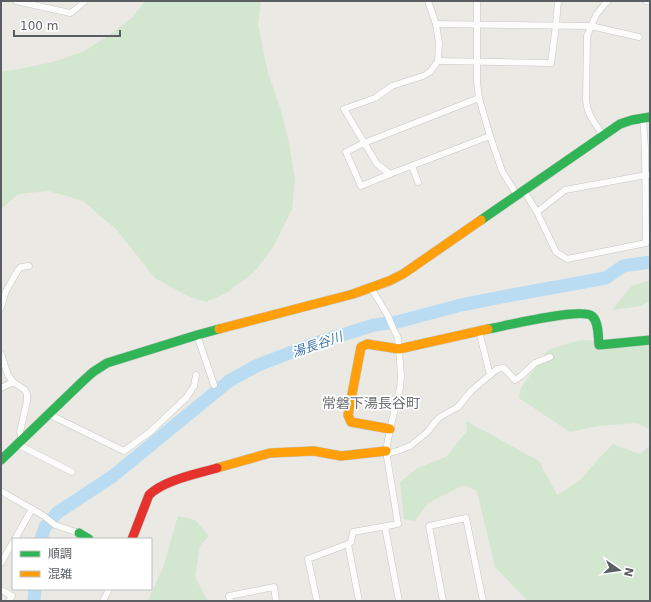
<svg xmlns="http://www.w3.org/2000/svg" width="651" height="602" font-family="'DejaVu Sans','Noto Sans JP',sans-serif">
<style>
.green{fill:#d3e6d0}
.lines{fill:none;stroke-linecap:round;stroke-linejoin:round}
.river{stroke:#b9dcf3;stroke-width:13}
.street-casing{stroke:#c6c6c5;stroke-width:7}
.fast-casing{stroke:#c5c5c5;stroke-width:10}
.slow-casing{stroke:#c5c5c5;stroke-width:10}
.jam-casing{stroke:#c5c5c5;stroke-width:10}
.street{stroke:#fcfcfb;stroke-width:6}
.fast{stroke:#30b455;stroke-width:9}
.slow{stroke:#ff9f0a;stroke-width:9}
.jam{stroke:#e5322d;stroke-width:9}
.labels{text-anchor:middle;stroke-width:3.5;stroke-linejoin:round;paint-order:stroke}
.water-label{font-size:13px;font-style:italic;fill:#4277ab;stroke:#fff}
.quarter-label{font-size:14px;fill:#6b7074;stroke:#fff}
</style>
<rect width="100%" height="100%" fill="#eae9e4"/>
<!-- green -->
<g class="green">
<path d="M145,1H261L258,24L268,73L279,104L288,138L295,180L292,209L273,247L255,271L228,292L206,302L190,297L155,278L116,229L83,201L67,196L48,191L18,194L1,209V72L19,69L53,62L83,52L108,36L133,17Z"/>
<path d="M650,280V301L641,306L612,310L632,286Z"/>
<path d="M580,340L650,342V429L636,423L598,426L570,432L519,398L521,388L548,350Z"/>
<path d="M466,421L539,461L557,495L579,481L605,452L613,444L640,454L650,445V601H528L495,567L477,491L464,485L428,503L415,521L404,519L400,482L418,468L446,457L467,431Z"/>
<path d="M178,516L195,520L209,536L200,546L195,577L208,601H148L164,565Z"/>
</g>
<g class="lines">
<!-- river -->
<g class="river">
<path d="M41,539L45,527L57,513L113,476L229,381L256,366L310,345L374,325L397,322L461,305L512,295L606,278L623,266L650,262"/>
<path d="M34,601L35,589"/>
</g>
<!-- street casing -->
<g class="street-casing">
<g id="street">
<path d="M16,1L70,13C76,10 80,6 85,1"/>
<path d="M477,1V82L479,98L490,136L502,171L517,195"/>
<path d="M646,1L650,2"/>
<path d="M436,24L591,26L595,27L639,37"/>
<path d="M438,61L551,63L556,25L558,1"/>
<path d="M479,98L364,143L346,152L361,186L390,174L490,136"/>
<path d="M603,135C595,123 587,115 586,100L587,36L596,15L604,5L608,1"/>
<path d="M412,166L418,182"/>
<path d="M390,174L377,164L344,109L375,98L392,86L423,76L430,72L438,61L439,43L436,24L428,1"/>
<path d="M524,191L537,212L556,252L567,259L646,243L645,147L643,118"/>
<path d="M537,212L565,190L646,175H650"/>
<path d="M1,307L6,291L18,270L21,267L29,266"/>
<path d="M479,331L490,375"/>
<path d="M197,335L214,385"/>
<path d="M1,354L8,375L13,382L25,390L27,394V401L20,432L22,439"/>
<path d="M1,388L13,382"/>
<path d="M48,414L124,451L150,432L186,398L194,386L196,375"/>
<path d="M17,444L72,472"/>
<path d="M387,454L400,450L410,446L425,434L429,430L435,422L440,417L458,407L471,391L490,375L497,369L504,368L515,380L521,376L535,363L550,357"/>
<path d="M1,491L44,516L55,525L79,533"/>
<path d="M385,527L399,601"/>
<path d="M15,539L32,509"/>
<path d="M348,544L351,542L353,532L398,524L386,451L390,429L400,388L401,376L399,349L398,338L393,328L388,316L371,288"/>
<path d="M1,563L13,542"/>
<path d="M1,590L12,596L9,601"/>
<path d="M103,601L109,589"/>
<path d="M230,601L229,596L274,587L276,601"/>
<path d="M317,601L308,559L348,544L359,601"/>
<path d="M443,601L429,526L466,518L483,601"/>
</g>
</g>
<!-- fast casing -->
<g class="fast-casing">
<g id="fast">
<path d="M481,220L620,124L632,120L650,117"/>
<path d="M488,329C505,326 581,307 592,316C599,322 598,336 599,345L650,340"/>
<path d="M1,460L83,381L93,372L107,363L197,335L219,329"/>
<path d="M79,533L89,539"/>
</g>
</g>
<!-- slow casing -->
<g class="slow-casing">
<g id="slow">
<path d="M219,329L353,294L389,281L403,274L481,220"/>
<path d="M390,429L351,422L348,415L361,347L367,344L399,349L488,329"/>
<path d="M217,468L270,453L314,451L341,456L386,451"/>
</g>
</g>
<!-- jam casing -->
<g class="jam-casing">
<path id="jam" d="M132,539L149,495C164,480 197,474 217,468"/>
</g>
<!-- street -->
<use href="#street" class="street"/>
<!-- fast -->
<use href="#fast" class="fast"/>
<!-- slow -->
<use href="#slow" class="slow"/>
<!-- jam -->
<use href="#jam" class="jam"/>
</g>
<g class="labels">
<!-- water labels -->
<g class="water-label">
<text transform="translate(317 344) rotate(-19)" y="5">湯長谷川</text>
</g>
<!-- quarter labels -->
<g class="quarter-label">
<text x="371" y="408">常磐下湯長谷町</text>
</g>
</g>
<!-- border -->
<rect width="651" height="602" fill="none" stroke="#5a5e62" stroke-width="4"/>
<!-- legend -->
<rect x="12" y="538" width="140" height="52" fill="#ffffff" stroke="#bdbfc0"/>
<rect x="20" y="551" width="20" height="6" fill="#30b455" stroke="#bdbfc0"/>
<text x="48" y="558" font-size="12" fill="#5a5e62">順調</text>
<rect x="20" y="571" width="20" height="6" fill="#ff9f0a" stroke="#bdbfc0"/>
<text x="48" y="578" font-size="12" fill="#5a5e62">混雑</text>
<!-- north arrow -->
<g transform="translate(619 570) rotate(103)" stroke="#ffffff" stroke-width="3" paint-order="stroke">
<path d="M0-3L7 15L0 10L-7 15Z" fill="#5a5e62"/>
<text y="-6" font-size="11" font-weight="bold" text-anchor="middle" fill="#5a5e62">N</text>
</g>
<!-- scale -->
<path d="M14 30v6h106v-6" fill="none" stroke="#5a5e62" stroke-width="2"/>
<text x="20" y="30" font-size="12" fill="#5a5e62" stroke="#ffffff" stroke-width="3" paint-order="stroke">100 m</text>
</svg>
